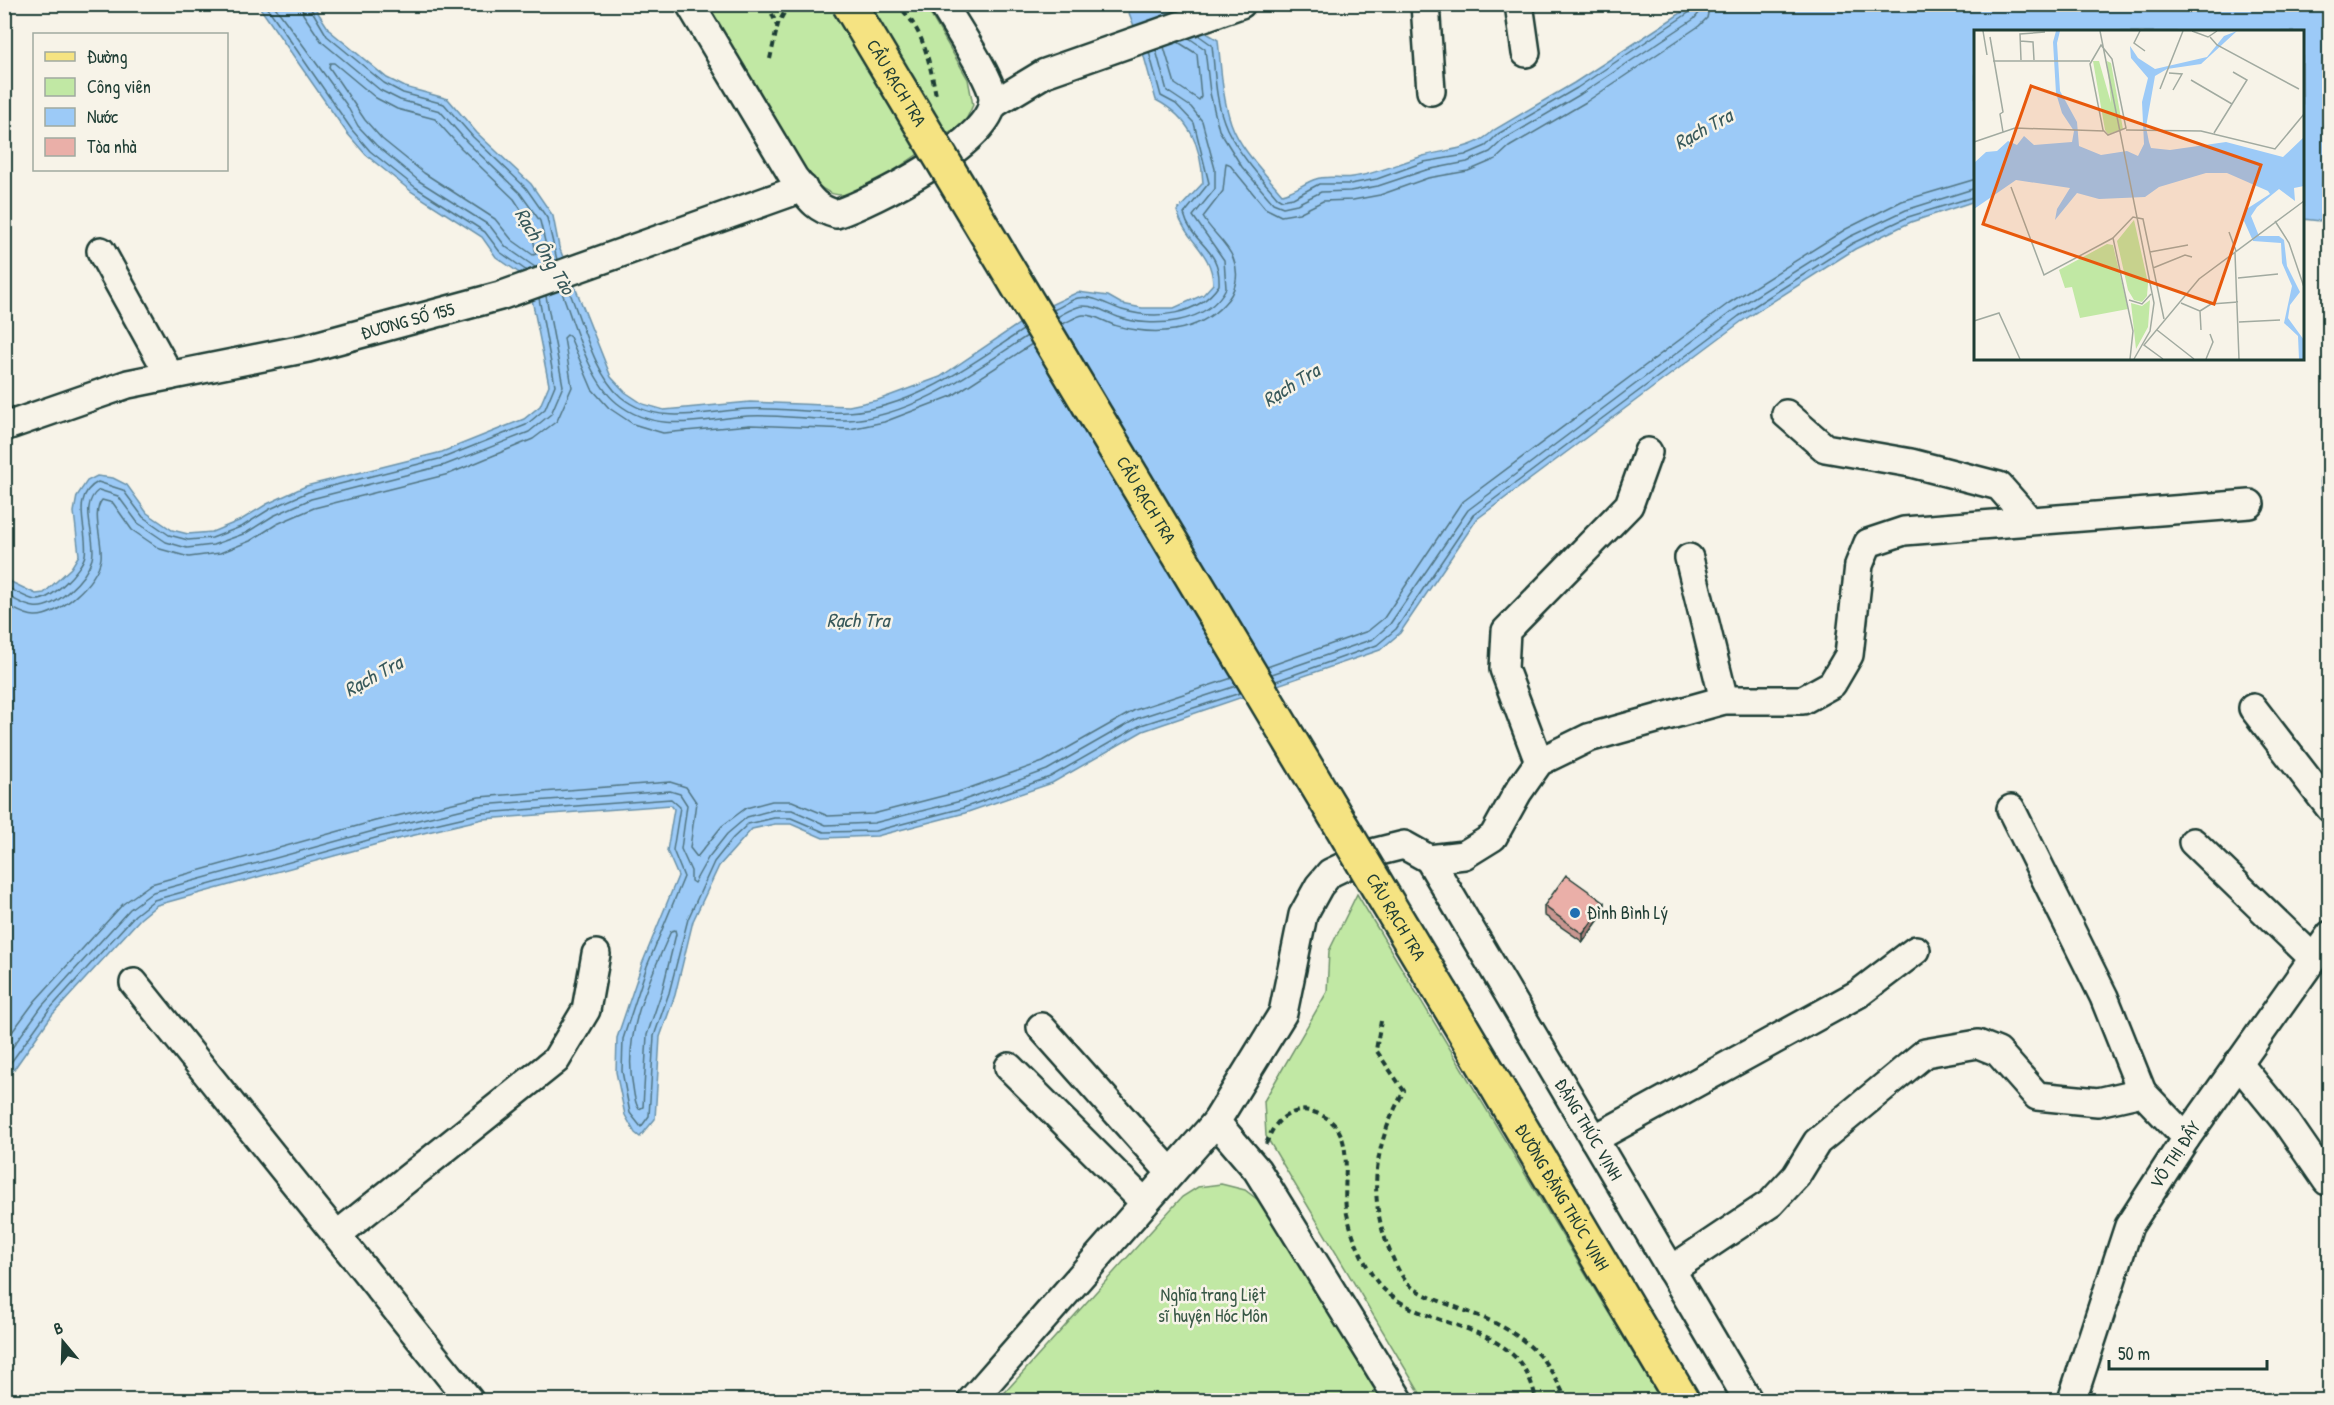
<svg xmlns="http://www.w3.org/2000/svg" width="2334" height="1405" font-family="'Patrick Hand',sans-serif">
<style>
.green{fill:#c1e8a4;stroke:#70926c;stroke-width:1.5}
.water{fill:#9ccaf7;stroke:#6a92a9;stroke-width:1.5}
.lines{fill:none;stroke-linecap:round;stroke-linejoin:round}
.shore{stroke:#517582;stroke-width:1.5}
.minor-casing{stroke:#1f3d34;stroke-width:32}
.major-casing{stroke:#1f3d34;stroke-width:38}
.path{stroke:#1f3d34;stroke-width:4;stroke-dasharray:6 4.5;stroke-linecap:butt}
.minor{stroke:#f7f3e8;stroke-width:27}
.major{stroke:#f5e382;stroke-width:33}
.major-bridge-casing{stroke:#1f3d34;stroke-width:38;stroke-linecap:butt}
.major-bridge{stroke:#f5e382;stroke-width:33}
.wall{fill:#c99690;stroke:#1f3d34;stroke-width:1.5}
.shaded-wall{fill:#a47a76;stroke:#1f3d34;stroke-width:1.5}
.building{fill:#eaafa8;stroke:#1f3d34;stroke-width:1.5}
.poi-dot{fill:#1f6fb2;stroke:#f7f3e8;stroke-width:2}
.labels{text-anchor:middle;stroke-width:5;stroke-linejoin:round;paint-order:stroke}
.street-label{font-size:18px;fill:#1f3d34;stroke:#f7f3e8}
.poi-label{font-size:18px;fill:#1f3d34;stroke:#f7f3e8;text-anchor:start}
.park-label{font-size:18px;fill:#375745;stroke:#f7f3e8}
.water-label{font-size:20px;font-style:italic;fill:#38595b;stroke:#f7f3e8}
.inset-road{fill:none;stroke:#a1aaa0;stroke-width:1.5}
.view{fill:#e8590c;fill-opacity:0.15;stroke:#e8590c;stroke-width:3}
.inset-edge{fill:none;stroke:#1f3d34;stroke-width:3}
</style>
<rect width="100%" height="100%" fill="#f7f3e8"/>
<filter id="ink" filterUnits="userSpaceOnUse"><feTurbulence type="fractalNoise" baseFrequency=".0167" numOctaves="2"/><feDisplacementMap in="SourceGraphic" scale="12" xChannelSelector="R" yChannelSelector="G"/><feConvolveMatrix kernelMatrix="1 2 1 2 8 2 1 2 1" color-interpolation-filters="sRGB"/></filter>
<g filter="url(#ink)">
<!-- green -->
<g class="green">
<path d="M707,5H925L968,79L973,105L965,122L867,189C838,200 829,196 807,176Z"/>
<path d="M1357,894L1661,1400H1424L1266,1136L1264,1101L1327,992L1329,951Z"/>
<path d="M1221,1184L1245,1190L1262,1203L1384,1400H998L1182,1197L1198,1187Z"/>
</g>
<!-- water -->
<g class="water">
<path d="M258,5H313L330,31L387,78L405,87L448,99L477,133L531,184L553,216L559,247L611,377L625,392L643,404L664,410L750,402L849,406L878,400L940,377L1038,311L1078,292L1108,296L1122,304L1142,308H1174L1203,295L1213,284C1212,250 1186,243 1177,211L1203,183C1201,145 1190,118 1156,100L1140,42L1126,5H1172L1174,13L1218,40C1221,68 1222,96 1231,123C1240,149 1264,172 1282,194C1295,191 1304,183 1316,179C1327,175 1341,179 1352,177C1377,174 1399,163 1423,156C1449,149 1474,150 1494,130L1574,83L1693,5H2329V222L2303,219L2302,32H1976L1975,201L1911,222L1855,249L1742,321L1477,519L1400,633L1380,650L1143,731L1052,783L965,813L877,836L823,838L791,824H775L752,829L719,866L693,921L675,995L660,1037L655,1119L640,1137L635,1133L625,1115L616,1072L617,1038L642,964L678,876L667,851L674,809L671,805L483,819L381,843L157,905L140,919L52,1015L5,1082V579L36,594L44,593L71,568L79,555L74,512L77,496L87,481L97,476L113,478L127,485L147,513L172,530L188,534L212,532L241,520L267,504L306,486L442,452L524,419L540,406L549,385L528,279L496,257L482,237L412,192L366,155L347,133Z"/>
<path d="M2329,445V513C2317,487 2318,470 2329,445Z"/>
</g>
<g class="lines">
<!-- shore -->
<g class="shore">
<path d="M265,4L352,130L370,151L415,187L485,232L500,252L527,271"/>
<path d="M273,4L346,104L358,126L376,145L419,181L490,226L506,247L535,267"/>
<path d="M301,4L303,14L322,42L380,90L400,100L440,111L467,142L520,193L540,221L550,262"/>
<path d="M308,4L327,36L384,83L403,93L444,104L473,137L526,188L547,218L557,260"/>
<path d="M1198,35L1212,45C1215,72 1215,103 1227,129C1239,154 1259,176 1277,197L1282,200L1293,198L1319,184H1350L1377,179L1424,162L1465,155L1486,146L1498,134L1577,88L1690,12L1694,4"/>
<path d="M1189,38L1205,49L1210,93L1219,130L1242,167L1273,203L1283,207L1297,204L1321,192L1350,191L1378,186L1426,170L1467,162L1490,152L1503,140L1581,94L1694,19L1700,12L1701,4"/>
<path d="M1164,47L1175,84L1199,100L1201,97L1197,54L1178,42"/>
<path d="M334,63L376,98L397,109L435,119L461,148L514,199L531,225L536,254L533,255L512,240L495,219L424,173L382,139L365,120L329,67L330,63Z"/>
<path d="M568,288C581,319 595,376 621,397C658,427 705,411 748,409C781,407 815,414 848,412C914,408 971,364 1023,330"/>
<path d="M561,290C574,323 589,381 617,403C657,435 702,419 748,416C781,414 815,421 848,420C913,417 975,370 1027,336"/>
<path d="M1053,310C1061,307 1070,300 1078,298C1095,295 1108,306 1122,310C1156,320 1198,316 1219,285C1221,247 1192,245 1184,214L1209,183L1194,123L1176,104L1161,96L1149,52"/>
<path d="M1057,317C1065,313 1075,306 1083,306C1097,306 1105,312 1118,317C1152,329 1208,324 1226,288L1224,260L1193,216L1215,189V169L1202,121L1191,107L1167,91L1156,50"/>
<path d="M1062,324C1068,322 1076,316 1083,315C1096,314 1105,323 1117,326C1154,336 1197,334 1224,304C1236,292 1240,274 1233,258C1227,242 1211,232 1203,217L1223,191L1226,163L1229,164L1265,208L1281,216L1299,213L1323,201L1353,200L1380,195L1428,178L1468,171L1496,159L1509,147L1586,102L1699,26L1707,18L1710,4"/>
<path d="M4,586C14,590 25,598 35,600C50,602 82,570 85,555C89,530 69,497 98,482L123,490L143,517L169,535L188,540L212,538L243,526L270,509L308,492L443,458L526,425L545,409L555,385L539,298"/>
<path d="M4,594C13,598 24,606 34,607C55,610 86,579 92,559C98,538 77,505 99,490L118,496L138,523L166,542L187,548L213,545L246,533L273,516L311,499L445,465L529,432L551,414L563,386L546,296"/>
<path d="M4,604C14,608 24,616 35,616C58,617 98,582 101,558C103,541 91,513 102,500L113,503L132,530L160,549L189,557L220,553L250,541L277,524L314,508L449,474L533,439L557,421L572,387L564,338L567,335L570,337L592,389L609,408L633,424L663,433L750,425L850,429L884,422L952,396L1032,344"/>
<path d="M1267,667L1368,631L1384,618L1461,503L1729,303L1846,229L1902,201L1976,179"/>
<path d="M1272,674L1373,639L1390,624L1468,510L1734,310L1849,237L1906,210L1976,188"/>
<path d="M1276,681L1377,645L1396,629L1473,515L1739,316L1853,243L1908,217L1976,196"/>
<path d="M675,930L676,934L662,991L647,1035L643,1107L639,1109C635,1104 634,1095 633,1087C622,1034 650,979 671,931Z"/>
<path d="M4,1043L35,1001L123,904L151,884L375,821L479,797L670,782L686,787L696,802L690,848L697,857L722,826L746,808L772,801H792L828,816L873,814L958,792L1043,762L1135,710L1232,678"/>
<path d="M4,1059L42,1006L130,909L153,892L377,830L480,805L670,791L680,794L687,805L681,849L691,871V881L694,883L708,858L727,834L747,817L773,810H792L826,825L874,823L961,801L1047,770L1138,718L1236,686"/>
<path d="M4,1072L48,1011L135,915L154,900L379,837L482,813L671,799L680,807L673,850L684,877L647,966L623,1039L622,1071L630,1113L641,1127L649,1116L654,1036L669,993L688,919L714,862L733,838L748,824L774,818H791L824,832L875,831L963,808L1050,777L1141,725L1240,693"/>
</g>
<!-- minor casing -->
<g class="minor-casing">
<g id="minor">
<path d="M690,4L794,178C809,196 812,207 836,214C872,202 995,141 993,98C992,79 954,24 943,4"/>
<path d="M1425,4L1431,91"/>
<path d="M1519,4L1526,53"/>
<path d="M992,105L1045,73L1241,4"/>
<path d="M101,251L170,376"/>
<path d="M1786,414L1825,448L1911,463L1999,486L2029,520"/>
<path id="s1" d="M4,427L128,384L308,348L500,296L803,188"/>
<path d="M1689,558L1724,700"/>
<path d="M2253,708L2330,808"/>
<path d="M1539,762L1504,669L1506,631L1629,505L1648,452"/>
<path d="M2011,809L2104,997L2142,1092"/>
<path d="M2193,842L2313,958"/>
<path id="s2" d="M1429,859L1748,1400"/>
<path d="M134,983L469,1400"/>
<path d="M1041,1027L1171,1173"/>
<path d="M2238,1063L2287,1123L2327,1181"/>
<path d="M1009,1067L1145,1203"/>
<path d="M1594,1139L1858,994L1916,950"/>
<path d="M337,1235L556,1060L586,1010L596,954"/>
<path d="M1671,1270L1771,1203L1796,1176L1817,1142L1925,1053L1978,1044L1998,1052L2037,1096L2098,1102L2142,1092L2186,1138"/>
<path d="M972,1400L1216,1122"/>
<path d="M1399,1400L1257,1170L1216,1122L1283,1013L1303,915L1319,886L1330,873L1372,853L1404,845L1429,859L1464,855L1493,837L1518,792L1539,762L1588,738L1724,700H1803L1832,684L1849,655L1859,565L1868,543L1904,531L2250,504"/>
<path id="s3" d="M2072,1400L2129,1226L2186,1138L2330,935"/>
</g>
</g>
<!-- major casing -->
<g class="major-casing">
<g id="major">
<path id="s4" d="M1442,994L1682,1400"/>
</g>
</g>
<!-- path -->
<g class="path">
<path d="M768,4L777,26"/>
<path d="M896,4C924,28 929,61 936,95"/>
<path d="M770,59L778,24L789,4"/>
<path d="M1381,1021L1376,1050L1404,1091C1374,1144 1366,1197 1391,1254C1396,1265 1402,1280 1413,1288C1428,1298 1446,1303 1463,1310C1514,1328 1545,1349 1566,1400"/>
<path d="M1266,1144C1273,1126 1280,1115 1299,1111C1306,1109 1315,1112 1321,1115C1359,1132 1340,1182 1347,1214C1352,1235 1360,1255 1371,1273C1410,1339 1519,1309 1536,1400"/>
</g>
<!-- minor -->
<use href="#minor" class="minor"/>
<!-- major -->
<use href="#major" class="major"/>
<!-- major-bridge casing -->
<g class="major-bridge-casing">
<g id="major-bridge">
<path id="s5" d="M849,4L1442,994"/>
</g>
</g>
<!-- major-bridge -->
<use href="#major-bridge" class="major-bridge"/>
</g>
<!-- wall -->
<path class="wall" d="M1544,906L1605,911L1583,942L1544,915Z"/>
<!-- shaded-wall -->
<path class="shaded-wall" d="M1605,903V911L1583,942V934Z"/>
<!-- building -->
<path class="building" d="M1566,875L1605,903L1583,934L1544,906Z"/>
</g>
<!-- markers -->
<circle class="poi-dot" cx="1575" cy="913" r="6"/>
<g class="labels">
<!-- street labels -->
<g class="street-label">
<text dy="6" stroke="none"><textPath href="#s5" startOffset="92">CẦU RẠCH TRA</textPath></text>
<text dy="6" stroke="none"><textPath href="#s1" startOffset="418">ĐƯƠNG SỐ 155</textPath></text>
<text dy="6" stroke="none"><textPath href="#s5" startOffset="578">CẦU RẠCH TRA</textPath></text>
<text dy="6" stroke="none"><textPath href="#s5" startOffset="1064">CẦU RẠCH TRA</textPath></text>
<text dy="6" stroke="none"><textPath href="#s2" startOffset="314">ĐẶNG THÚC VỊNH</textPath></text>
<text dy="6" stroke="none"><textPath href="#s3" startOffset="268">VÕ THỊ ĐẦY</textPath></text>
<text dy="6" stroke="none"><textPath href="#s4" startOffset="236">ĐƯỜNG ĐẶNG THÚC VỊNH</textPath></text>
</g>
<!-- poi labels -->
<g class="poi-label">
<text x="1587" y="919">Đình Bình Lý</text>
</g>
<!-- park labels -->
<g class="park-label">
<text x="1213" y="1301">Nghĩa trang Liệt<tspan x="1213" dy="21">sĩ huyện Hóc Môn</tspan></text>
</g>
<!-- water labels -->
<g class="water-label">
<text transform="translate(1703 129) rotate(-29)" y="7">Rạch Tra</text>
<text transform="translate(545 251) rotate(59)" y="7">Rạch Ông Tào</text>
<text transform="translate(1291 385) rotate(-32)" y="7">Rạch Tra</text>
<text x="858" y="627">Rạch Tra</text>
<text transform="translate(373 676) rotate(-29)" y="7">Rạch Tra</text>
</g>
</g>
<!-- overview -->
<g transform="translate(1974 30)">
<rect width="330" height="330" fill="#f7f3e8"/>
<path d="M119,31H125L137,73L133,31L137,33L149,99L134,104L131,100ZM160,190L174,253L173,266L168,272L160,270L154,260L143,211ZM133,214L139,215L154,279L106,288L98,257L91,258L85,240ZM176,270L174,297L162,319L157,273L168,276Z" fill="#c1e8a4"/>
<path d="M82,1H86L83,13L86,61L103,92L105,116L127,125L153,121L164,126L170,114L168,72L174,48L157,28L156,16L164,28L181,39L233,27L250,6L263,1L227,34L193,39L181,46L172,97L175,112L177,118L196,120L252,112L309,127L330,107V156L320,158L321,171L305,159L283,177L277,186L285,206H305L310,210L313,236L326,262L316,275L314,288L330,310V329H325L324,306L310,293L318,256L308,233L307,213L279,211L270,191L271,180L296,164L294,161L253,143H232L185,157L171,167L125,169L103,163L81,190L83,179L96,158L42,150L0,179V133L12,122L23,121L34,111L43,115L50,106L60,115L98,112L100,101L88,83L82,63L79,12Z" fill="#9ccaf7"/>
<path class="inset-road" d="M9,1L13,25M126,1L180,273L176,301L160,329M166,1L160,13L171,21M218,1L234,7L243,1M16,7L29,82L26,84L29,102M236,7L243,15L325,59M46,11L59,12L60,30M127,15L138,29L152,98L134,105L129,100L116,34ZM47,30L46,4L71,2M19,31H116M195,43L208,44L199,60M217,50L258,74M186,59L209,1M152,100L227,101L301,119L330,84M240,103L273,50L259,42M0,112L41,98L130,101M37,157L70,245L139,208M301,191L315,213L330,257M255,202L262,221M176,222L214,215M261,223L265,329M179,238L211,225L218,227M264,248L304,244M155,270L168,274L177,264M207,273L226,281L227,300M226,281L237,274L264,272M0,291L25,283L46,329M265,292L306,290M183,300L220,329M156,329L159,301L139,208L159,187L169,189L190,289M189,329L170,315L225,249L330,171M232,329L239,312L236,304"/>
<path class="view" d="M57,56L287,135L240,274L9,194Z"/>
<rect width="330" height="330" class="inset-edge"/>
</g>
<!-- margin -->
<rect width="2334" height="1405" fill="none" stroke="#f7f3e8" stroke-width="24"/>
<rect x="12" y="12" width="2310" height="1381" fill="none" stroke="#1f3d34" stroke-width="2" filter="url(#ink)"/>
<!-- legend -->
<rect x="33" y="33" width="195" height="138" fill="#f7f3e8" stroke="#a1aaa0" stroke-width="1.5"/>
<rect x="45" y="52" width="30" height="9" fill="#f5e382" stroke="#a1aaa0" stroke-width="1.5"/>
<text x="87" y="63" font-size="18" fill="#1f3d34">Đường</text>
<rect x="45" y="78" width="30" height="18" fill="#c1e8a4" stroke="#a1aaa0" stroke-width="1.5"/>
<text x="87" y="93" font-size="18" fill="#1f3d34">Công viên</text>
<rect x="45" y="108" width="30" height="18" fill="#9ccaf7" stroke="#a1aaa0" stroke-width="1.5"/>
<text x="87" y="123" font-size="18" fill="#1f3d34">Nước</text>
<rect x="45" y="138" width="30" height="18" fill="#eaafa8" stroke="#a1aaa0" stroke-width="1.5"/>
<text x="87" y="153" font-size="18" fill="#1f3d34">Tòa nhà</text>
<!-- north arrow -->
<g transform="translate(63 1342) rotate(341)" stroke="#f7f3e8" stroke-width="4.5" paint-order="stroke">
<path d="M0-4.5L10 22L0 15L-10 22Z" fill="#1f3d34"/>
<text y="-9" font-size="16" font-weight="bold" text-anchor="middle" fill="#1f3d34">B</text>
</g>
<!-- scale -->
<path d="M2109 1360v9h158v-9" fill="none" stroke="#1f3d34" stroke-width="3"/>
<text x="2118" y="1360" font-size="18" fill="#1f3d34" stroke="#f7f3e8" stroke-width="4.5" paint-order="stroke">50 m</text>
</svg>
